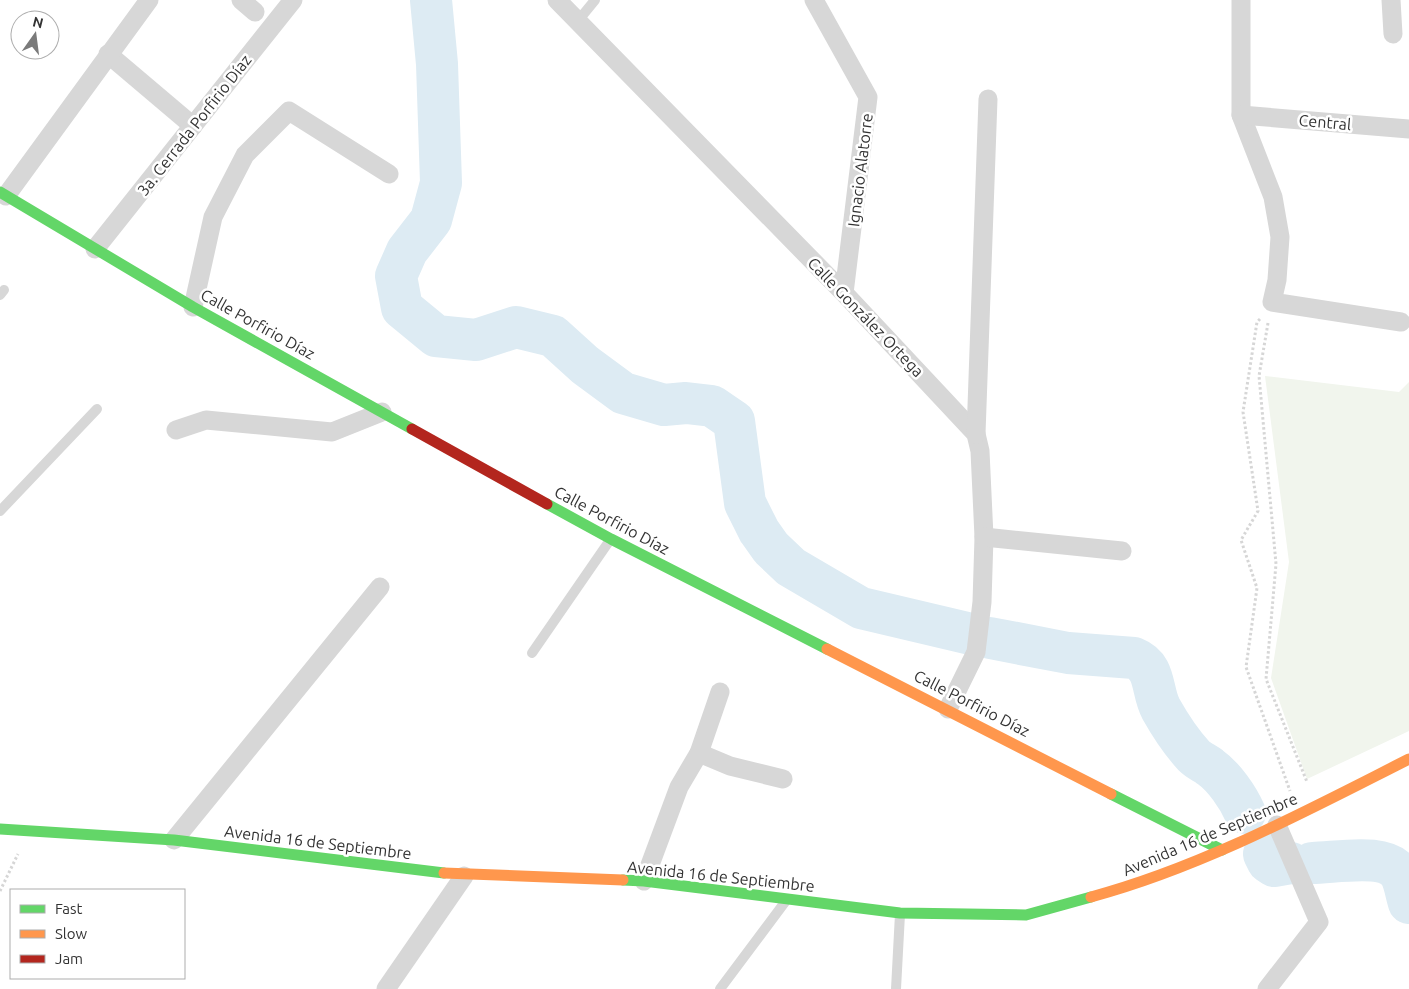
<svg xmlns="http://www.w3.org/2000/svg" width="1409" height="989" font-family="Ubuntu,sans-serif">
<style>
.green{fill:#f1f5ed}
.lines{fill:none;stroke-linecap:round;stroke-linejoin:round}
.river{stroke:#ddebf3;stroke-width:42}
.path{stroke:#d6d6d6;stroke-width:3;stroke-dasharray:2.5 2.5;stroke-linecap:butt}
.lane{stroke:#d7d7d7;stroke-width:10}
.street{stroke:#d7d7d7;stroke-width:19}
.fast{stroke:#63d668;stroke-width:11}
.slow{stroke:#ff974d;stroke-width:11}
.jam{stroke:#b3261e;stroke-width:11}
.labels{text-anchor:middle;stroke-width:5;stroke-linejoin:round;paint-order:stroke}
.street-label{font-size:16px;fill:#333;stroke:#fff}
</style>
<rect width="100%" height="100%" fill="#fff"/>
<!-- green -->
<path class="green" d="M1265,376L1399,392L1409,382V731L1307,779L1271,678L1289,562Z"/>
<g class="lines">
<!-- river -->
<g class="river">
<path d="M431,0L437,64L441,183L431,220L407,251L396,276L402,308L436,336L476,340L516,327L553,336L585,365L623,393L664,405L686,403L712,406L734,421L745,503L759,531L771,548L791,567L861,608L971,634"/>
<path d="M990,638L1068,653L1134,658C1157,667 1151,691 1161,709C1170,725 1182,743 1194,756C1199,761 1205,763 1210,767C1224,777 1238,797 1245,813"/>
<path d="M1264,854L1268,862L1274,866L1291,863"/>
<path d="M1312,863C1336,863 1389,851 1401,876C1405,884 1406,894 1409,903"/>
</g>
<!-- path -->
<g class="path">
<path d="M1260,319L1257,322L1243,412L1258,511L1241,540L1257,588L1246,667L1290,791"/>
<path d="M1268,323L1259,376L1276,564L1266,679L1307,782"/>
<path d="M0,891L18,854"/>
</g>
<!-- lane -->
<g class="lane">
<path d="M577,22L595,0"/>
<path d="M0,295L4,290"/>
<path d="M0,511L97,409"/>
<path d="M532,653L610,540"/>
<path d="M720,989L785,902"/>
<path d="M896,989L900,914"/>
</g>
<!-- street -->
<g class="street">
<path d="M241,0L255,12"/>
<path d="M557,0L844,293L976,434L980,451L984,537L982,602L976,652L948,709"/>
<path d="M814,0L868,97L844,293"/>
<path d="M1241,0V115L1273,197L1280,237L1277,280L1272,302L1401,322"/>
<path d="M1391,0L1393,34"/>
<path d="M108,54L193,126"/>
<path d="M1241,115L1409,129"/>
<path d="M6,196L149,0"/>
<path d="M95,249L293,0"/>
<path d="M193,307L213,217L245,155L289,111L389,174"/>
<path d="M176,430L206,420L332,432L382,412"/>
<path d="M976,434L988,99"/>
<path d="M984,537L1122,551"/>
<path d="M699,753L730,766L783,779"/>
<path d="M174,840L380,587"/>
<path d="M644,881L679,787L699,753L720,692"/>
<path d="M386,989L464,876"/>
<path d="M1267,989L1319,922L1277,825"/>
</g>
<!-- fast -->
<g class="fast">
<path d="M0,192L193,307L412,429"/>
<path d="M547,504L611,539L827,649"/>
<path d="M1111,794L1222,850"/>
<path d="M0,829L174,840L444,873"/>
<path d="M623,880L644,881L900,913L1026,915L1091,897"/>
</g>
<!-- slow -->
<g class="slow">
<path d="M827,649L1111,794"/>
<path d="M444,873L623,880"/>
<path d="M1091,897C1202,867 1306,811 1409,759"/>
</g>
<!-- jam -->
<path class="jam" d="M412,429L547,504"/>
</g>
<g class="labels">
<!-- street labels -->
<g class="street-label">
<text transform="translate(1325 122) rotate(5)" y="6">Central</text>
<text transform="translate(194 125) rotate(-52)" y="6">3a. Cerrada Porfirio Díaz</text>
<text transform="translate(860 170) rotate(-83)" y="6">Ignacio Alatorre</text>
<text transform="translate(866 317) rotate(46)" y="6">Calle González Ortega</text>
<text transform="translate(258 324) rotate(29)" y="6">Calle Porfirio Díaz</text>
<text transform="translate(612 520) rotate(28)" y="6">Calle Porfirio Díaz</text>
<text transform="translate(972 703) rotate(27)" y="6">Calle Porfirio Díaz</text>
<text transform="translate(1210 834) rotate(-23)" y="6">Avenida 16 de Septiembre</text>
<text transform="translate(318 842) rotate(7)" y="6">Avenida 16 de Septiembre</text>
<text transform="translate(721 876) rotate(6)" y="6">Avenida 16 de Septiembre</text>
</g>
</g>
<!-- legend -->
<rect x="10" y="889" width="175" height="90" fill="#ffffff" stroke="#adadad"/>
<rect x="20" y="905" width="25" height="8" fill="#63d668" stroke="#adadad"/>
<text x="55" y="914" font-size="15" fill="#333333">Fast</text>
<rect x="20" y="930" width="25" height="8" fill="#ff974d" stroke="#adadad"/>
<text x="55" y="939" font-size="15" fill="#333333">Slow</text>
<rect x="20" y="955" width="25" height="8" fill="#b3261e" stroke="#adadad"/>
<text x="55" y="964" font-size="15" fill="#333333">Jam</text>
<!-- north arrow -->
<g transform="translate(35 35) rotate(14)"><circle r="24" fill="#ffffff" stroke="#adadad"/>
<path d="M0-4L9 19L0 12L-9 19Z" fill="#7a7a7a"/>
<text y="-8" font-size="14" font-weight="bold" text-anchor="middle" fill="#333333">N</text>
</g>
</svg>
